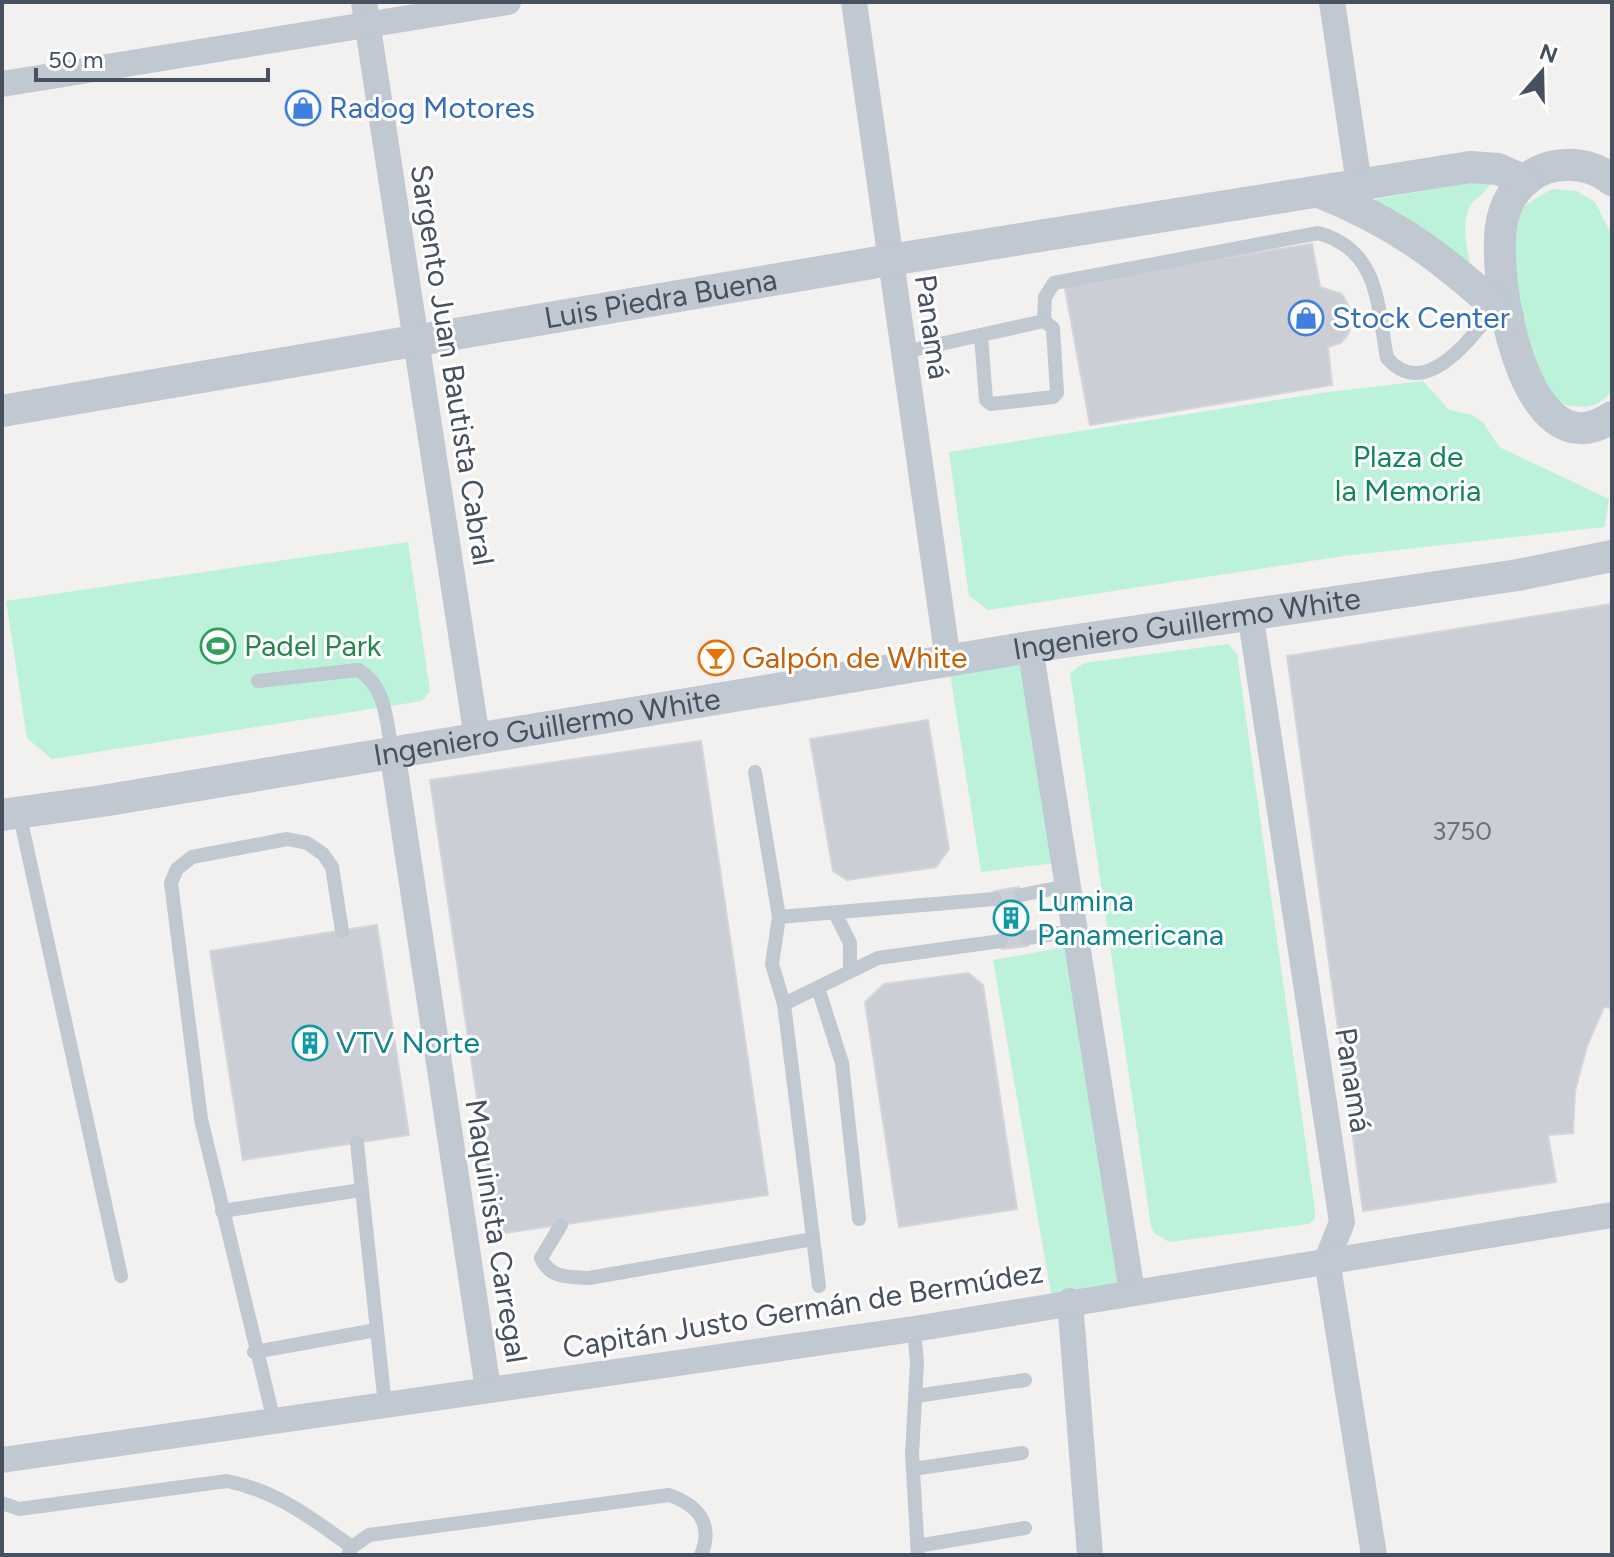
<svg xmlns="http://www.w3.org/2000/svg" width="1614" height="1557" font-family="Figtree,sans-serif">
<style>
.green{fill:#bcf2d9}
.building{fill:#ccced6;stroke:#d4d5dc;stroke-width:2}
.lines{fill:none;stroke-linecap:round;stroke-linejoin:round}
.service{stroke:#c0c8d2;stroke-width:14}
.minor{stroke:#c0c8d2;stroke-width:26}
.tertiary{stroke:#c0c8d2;stroke-width:32}
.labels{text-anchor:middle;stroke-width:6;stroke-linejoin:round;paint-order:stroke}
.number-label{font-size:26px;fill:#68707d}
.shop-label{font-size:30px;fill:#366cbe;stroke:#fff;text-anchor:start}
.street-label{font-size:30px;fill:#47505f;stroke:#fff}
.park-label{font-size:30px;fill:#12855d;stroke:#fff}
.leisure-label{font-size:30px;fill:#27864d;stroke:#fff;text-anchor:start}
.food-label{font-size:30px;fill:#c56008;stroke:#fff;text-anchor:start}
.culture-label{font-size:30px;fill:#0d838f;stroke:#fff;text-anchor:start}
</style>
<rect width="100%" height="100%" fill="#f3f0f0"/>
<!-- green -->
<g class="green">
<path d="M1477,181L1490,182C1487,194 1476,196 1470,206C1460,225 1468,250 1471,270L1373,200Z"/>
<path d="M1553,189L1577,191L1595,202L1612,235V390C1607,399 1593,408 1582,407C1570,406 1556,405 1548,395C1528,371 1502,241 1518,214C1525,203 1541,195 1553,189Z"/>
<path d="M1423,381L1449,410L1472,415L1483,422L1499,447L1609,499L1605,527L1344,556L988,610L969,596L949,452L1321,393Z"/>
<path d="M408,542L430,691L422,701L52,759L27,738L6,601Z"/>
<path d="M1228,644L1237,654L1315,1210V1219L1309,1224L1169,1242L1154,1233L1151,1226L1070,673L1084,663Z"/>
<path d="M1030,647L1064,862L981,872L948,660Z"/>
<path d="M1077,945L1132,1292L1053,1305L993,960Z"/>
</g>
<!-- building -->
<g class="building">
<path d="M1312,244L1320,287L1342,294L1351,310L1349,333L1341,343L1328,347L1332,385L1090,425L1064,283Z"/>
<path d="M1612,604V1008L1604,1007L1587,1046L1575,1091L1573,1133L1548,1135L1556,1182L1363,1211L1287,656Z"/>
<path d="M928,720L949,849L936,867L847,880L833,871L810,739Z"/>
<path d="M701,741L768,1195L497,1234L430,780Z"/>
<path d="M1019,887L1028,946L1002,949L994,891Z"/>
<path d="M377,925L409,1135L243,1160L210,951Z"/>
<path d="M968,973L983,985L1017,1209L899,1227L865,1002L884,984Z"/>
</g>
<g class="lines">
<!-- service -->
<g class="service">
<path d="M1044,321L1045,297L1054,283L1318,233C1380,250 1377,305 1387,358C1426,403 1473,335 1496,307"/>
<path d="M904,352L1044,321L1053,328L1057,393L1053,397L991,404L986,400L981,336"/>
<path d="M258,681L358,670C386,685 386,721 392,750"/>
<path d="M755,772L779,917"/>
<path d="M19,812L121,1276"/>
<path d="M1021,895L1067,886"/>
<path d="M995,899L779,917L772,964L784,1004L878,958L1001,941"/>
<path d="M836,915L850,943V971"/>
<path d="M1027,938L1075,931"/>
<path d="M818,988L842,1063L859,1219"/>
<path d="M784,1004L819,1286"/>
<path d="M357,1143L385,1405"/>
<path d="M222,1211L361,1190"/>
<path d="M561,1225L541,1258C550,1279 570,1277 589,1278L813,1239"/>
<path d="M914,1329L917,1363L912,1454L918,1555"/>
<path d="M254,1352L376,1330"/>
<path d="M916,1396L1025,1380"/>
<path d="M274,1421L201,1119L171,883L177,869L192,857L287,839L307,843L323,854L332,867L342,931"/>
<path d="M913,1469L1022,1453"/>
<path d="M2,1503L19,1509L227,1481C277,1491 311,1518 352,1547"/>
<path d="M917,1546L1025,1528"/>
<path d="M348,1555L352,1547L369,1535L669,1495C698,1505 714,1524 701,1555"/>
</g>
<!-- minor -->
<g class="minor">
<path d="M364,2L477,738"/>
<path d="M854,2L948,660"/>
<path d="M1332,2L1359,184"/>
<path d="M2,84L508,2"/>
<path d="M1250,613L1342,1222L1327,1260L1374,1555"/>
<path d="M1030,647L1132,1292"/>
<path d="M392,750L488,1389"/>
<path d="M1070,1301L1090,1555"/>
<path d="M2,1460L914,1329L1612,1215"/>
</g>
<!-- tertiary -->
<g class="tertiary">
<path d="M1612,180C1596,167 1575,162 1555,166C1531,170 1511,190 1504,213C1487,265 1523,479 1612,417"/>
<path d="M1319,192C1401,225 1443,259 1508,317"/>
<path id="s1" d="M2,411L890,260L1470,167L1498,169L1525,181"/>
<path id="s2" d="M2,815L102,801L1030,647L1518,575L1612,556"/>
</g>
</g>
<!-- icons -->
<defs>
<g id="shop-ring" transform="scale(1.8)"><circle r="9.5" fill="#fff" stroke="#3f7fe0" stroke-width="1.5"/><path d="M-5-2.5h2.3a2.7 3.5 0 0 1 5.4 0H5L5.5 6h-11ZM-1.5-2.5h3a1.5 2.3 0 0 0-3 0Z" fill="#3f7fe0"/></g>
<g id="stadium-ring" transform="scale(1.8)"><circle r="9.5" fill="#fff" stroke="#2e9e5b" stroke-width="1.5"/><path d="M0-5a6.5 5 0 1 0 0 10a6.5 5 0 1 0 0-10ZM-3.5-1.8h7v3.6h-7Z" fill="#2e9e5b"/></g>
<g id="bar-ring" transform="scale(1.8)"><circle r="9.5" fill="#fff" stroke="#e8710a" stroke-width="1.5"/><path d="M-6-5H6L.8 .8V4.5H3.5V6h-7V4.5H-.8V.8Z" fill="#e8710a"/></g>
<g id="building-ring" transform="scale(1.8)"><circle r="9.5" fill="#fff" stroke="#0f9aa8" stroke-width="1.5"/><path d="M-4-6H4V6H1V3H-1V6H-4ZM-2.5-4.3h1.7v1.8h-1.7ZM.8-4.3h1.7v1.8H.8ZM-2.5-1h1.7V.8h-1.7ZM.8-1h1.7V.8H.8Z" fill="#0f9aa8"/></g>
</defs>
<g fill-rule="evenodd">
<use href="#shop-ring" x="303" y="108"/>
<use href="#shop-ring" x="1306" y="318"/>
<use href="#stadium-ring" x="218" y="646"/>
<use href="#bar-ring" x="716" y="658"/>
<use href="#building-ring" x="1011" y="918"/>
<use href="#building-ring" x="310" y="1043"/>
</g>
<g class="labels">
<!-- number labels -->
<g class="number-label">
<text x="1462" y="840">3750</text>
</g>
<!-- shop labels -->
<g class="shop-label">
<text x="329" y="118">Radog Motores</text>
<text x="1332" y="328">Stock Center</text>
</g>
<!-- street labels -->
<g class="street-label">
<text dy="10" stroke="none"><textPath href="#s1" startOffset="668">Luis Piedra Buena</textPath></text>
<text transform="translate(932 327) rotate(82)" y="10">Panamá</text>
<text transform="translate(452 365) rotate(81)" y="10">Sargento Juan Bautista Cabral</text>
<text dy="10" stroke="none"><textPath href="#s2" startOffset="1200">Ingeniero Guillermo White</textPath></text>
<text dy="10" stroke="none"><textPath href="#s2" startOffset="552">Ingeniero Guillermo White</textPath></text>
<text transform="translate(1353 1080) rotate(81)" y="10">Panamá</text>
<text transform="translate(496 1231) rotate(81)" y="10">Maquinista Carregal</text>
<text transform="translate(803 1310) rotate(-9)" y="10">Capitán Justo Germán de Bermúdez</text>
</g>
<!-- park labels -->
<g class="park-label">
<text x="1408" y="467">Plaza de<tspan x="1408" dy="34">la Memoria</tspan></text>
</g>
<!-- leisure labels -->
<g class="leisure-label">
<text x="244" y="656">Padel Park</text>
</g>
<!-- food labels -->
<g class="food-label">
<text x="742" y="668">Galpón de White</text>
</g>
<!-- culture labels -->
<g class="culture-label">
<text x="1037" y="911">Lumina<tspan x="1037" dy="34">Panamericana</tspan></text>
<text x="336" y="1053">VTV Norte</text>
</g>
</g>
<!-- border -->
<rect width="1614" height="1557" fill="none" stroke="#47505f" stroke-width="8"/>
<!-- north arrow -->
<g transform="translate(1542 72) rotate(20)" stroke="#ffffff" stroke-width="6" paint-order="stroke">
<path d="M0-6L14 30L0 20L-14 30Z" fill="#47505f"/>
<text y="-12" font-size="22" font-weight="bold" text-anchor="middle" fill="#47505f">N</text>
</g>
<!-- scale -->
<path d="M36 68v12h232v-12" fill="none" stroke="#47505f" stroke-width="4"/>
<text x="48" y="68" font-size="24" fill="#47505f" stroke="#ffffff" stroke-width="6" paint-order="stroke">50 m</text>
</svg>
